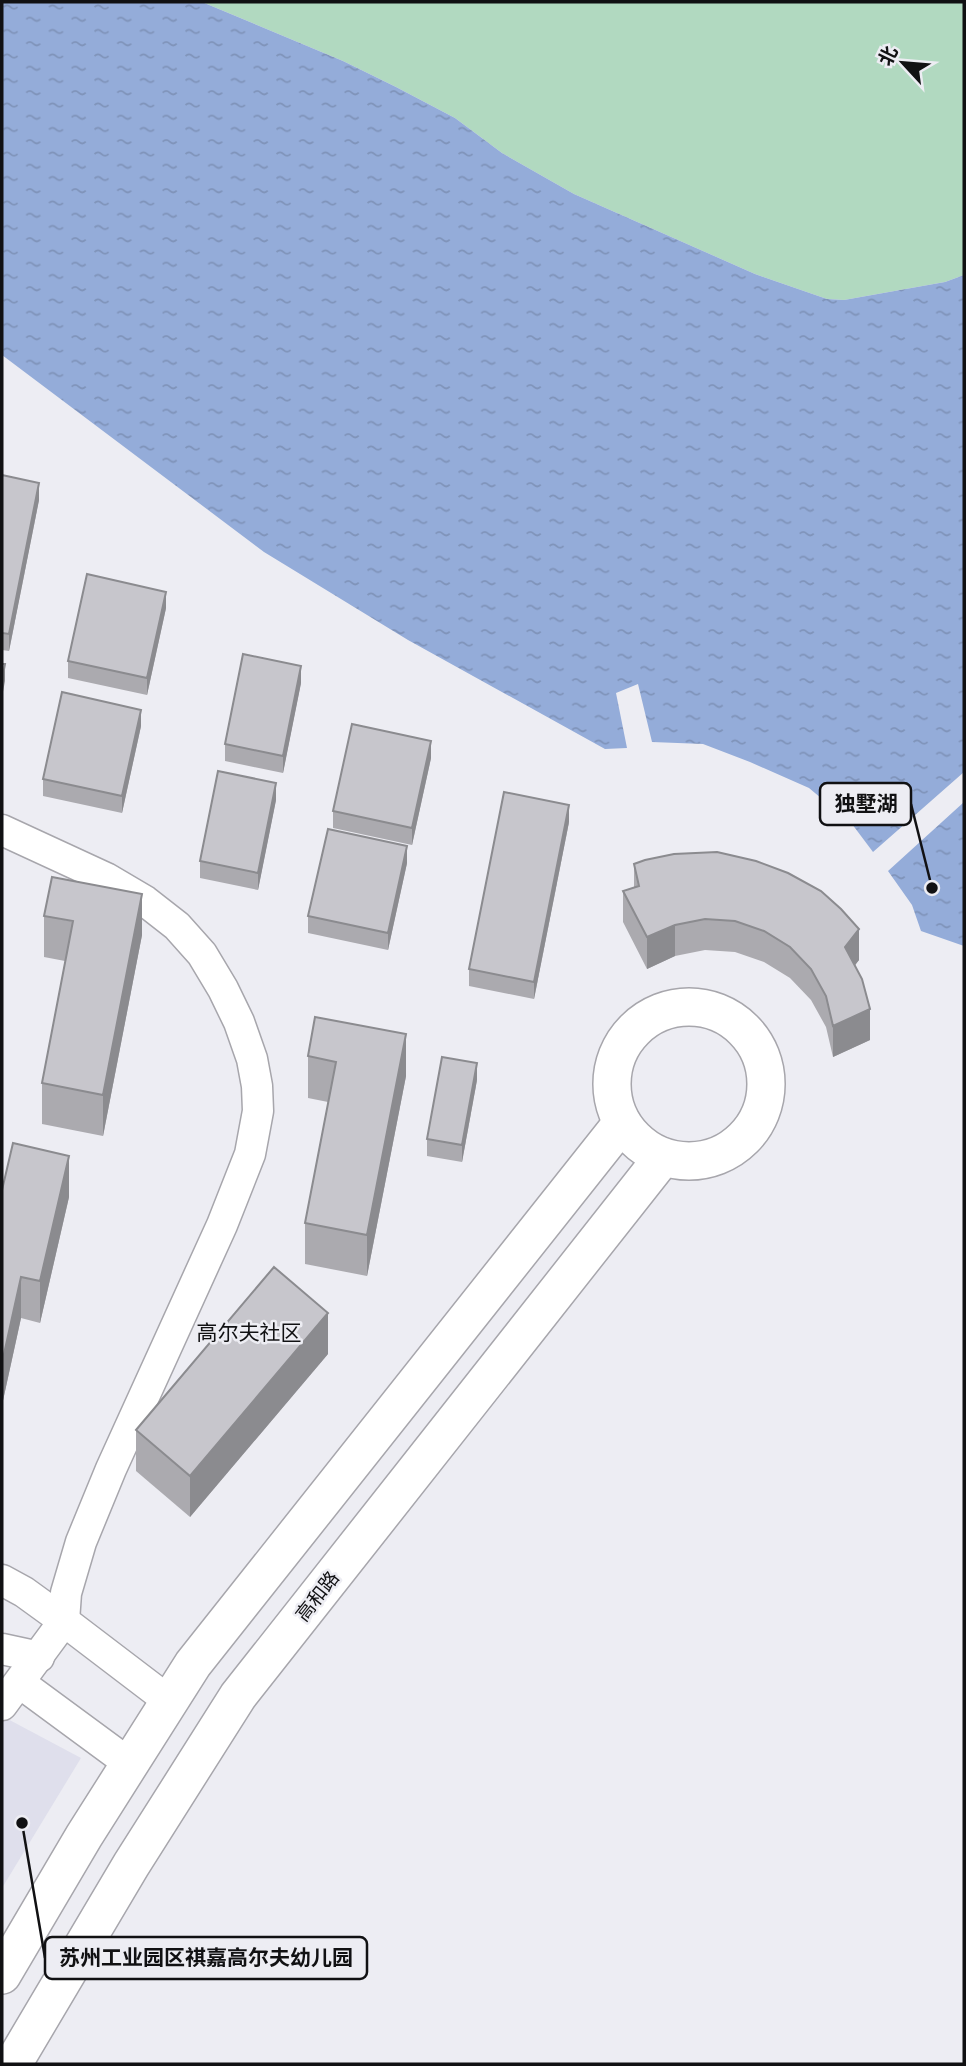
<svg xmlns="http://www.w3.org/2000/svg" width="966" height="2066" font-family="'Source Serif 4','Noto Sans SC',serif">
<style>
.built{fill:#dfdfec}
.green{fill:#b1d9c0}
.water{fill:url(#water-ripples)}
.lines{fill:none;stroke-linecap:round;stroke-linejoin:round}
.minor-casing{stroke:#a7a6ac;stroke-width:33}
.major-casing{stroke:#a7a6ac;stroke-width:40}
.minor{stroke:#fff;stroke-width:30}
.major{stroke:#fff;stroke-width:37}
.wall{fill:#abaaaf}
.shaded-wall{fill:#8b8b8f}
.building{fill:#c7c6cc;stroke:#8b8b8f;stroke-width:2}
.labels{text-anchor:middle;stroke-width:5;stroke-linejoin:round;paint-order:stroke}
.street-label{font-size:19px;fill:#111113;stroke:#ededf3}
.neighbourhood-label{font-size:21px;fill:#111113;stroke:#ededf3}
.leader{fill:none;stroke:#111113;stroke-width:2.5}
.callout-dot{fill:#111113;stroke:#ededf3;stroke-width:2.5}
.callout{fill:#ededf3;stroke:#111113;stroke-width:2.5}
.callout-label{font-size:21px;text-anchor:middle;font-weight:bold;fill:#111113}
</style>
<defs>
<pattern id="water-ripples" width="26" height="14" patternUnits="userSpaceOnUse" patternTransform="scale(1.75)"><rect width="26" height="14" fill="#94acd9"/><path d="M2 4q2-2 4 0t4 0M15 11q2-2 4 0t4 0" fill="none" stroke="#7f93b9"/></pattern>
</defs>
<rect width="100%" height="100%" fill="#ededf3"/>
<!-- built -->
<path class="built" d="M2,1716L81,1758L2,1888Z"/>
<!-- green -->
<path class="green" d="M202,2H964V275L945,282L844,300L827,299L755,274L574,194L502,153L455,118L396,87L343,61Z"/>
<!-- water -->
<g class="water">
<path d="M2,2H202L343,61L396,87L455,118L502,153L574,194L755,274L827,299L844,300L945,282L964,275V772L873,852L852,824L809,788L750,762L703,744L652,742L638,684L616,693L627,748L605,749L408,640L264,552L2,355Z"/>
<path d="M964,802V946L921,931L912,905L888,871Z"/>
</g>
<g class="lines">
<!-- minor casing -->
<g class="minor-casing">
<g id="minor">
<path d="M2,830L106,878L145,901L177,926L202,954L223,989L239,1022L252,1059L257,1086L258,1111L250,1154L222,1225L111,1469L81,1542L66,1593L64,1621L2,1705"/>
<path d="M2,1580L24,1592L64,1621L169,1701"/>
<path d="M2,1649L39,1657"/>
<path d="M20,1683L130,1764"/>
</g>
</g>
<!-- major casing -->
<g class="major-casing">
<g id="major">
<circle cx="689" cy="1084" r="77"/>
<path d="M2,1975L84,1836L193,1664L622,1123"/>
<path d="M13,2064L131,1865L238,1696L663,1157"/>
</g>
</g>
<!-- minor -->
<use href="#minor" class="minor"/>
<!-- major -->
<use href="#major" class="major"/>
</g>
<!-- wall -->
<g class="wall">
<path d="M2,475L39,500L9,651L2,650Z"/>
<path d="M166,608L147,695L68,678V661Z"/>
<path d="M301,683L283,773L225,761V744Z"/>
<path d="M141,726L122,813L43,796V779Z"/>
<path d="M431,758L412,845L333,828V811Z"/>
<path d="M276,800L258,890L200,878V861Z"/>
<path d="M569,822L534,999L469,986V969Z"/>
<path d="M407,863L388,950L308,933V916Z"/>
<path d="M634,864L859,960L855,965L870,1040L833,1057L826,1027L811,1000L790,978L764,962L735,952L705,950L675,956L647,969L623,922V891L634,887Z"/>
<path d="M44,916L142,935L103,1136L42,1124V1083L65,961L44,957Z"/>
<path d="M308,1056L406,1076L367,1276L305,1264V1223L328,1102L308,1098Z"/>
<path d="M477,1080L462,1162L427,1156V1139Z"/>
<path d="M2,1190L69,1197L40,1323L21,1318L2,1405Z"/>
<path d="M328,1354L190,1517L136,1471V1430Z"/>
</g>
<!-- shaded-wall -->
<g class="shaded-wall">
<path d="M39,483V500L9,651V634Z"/>
<path d="M166,592V608L147,695V678Z"/>
<path d="M5,664V681L2,697V680Z"/>
<path d="M301,666V683L283,773V756Z"/>
<path d="M141,710V726L122,813V796Z"/>
<path d="M431,741V758L412,845V828Z"/>
<path d="M276,783V800L258,890V873Z"/>
<path d="M569,805V822L534,999V982Z"/>
<path d="M407,846V863L388,950V933Z"/>
<path d="M142,894V935L103,1136V1095Z"/>
<path d="M675,925V956L647,969V937Z"/>
<path d="M859,929V960L845,978V947Z"/>
<path d="M870,1009V1040L833,1057V1026Z"/>
<path d="M406,1034V1076L367,1276V1235Z"/>
<path d="M477,1063V1080L462,1162V1145Z"/>
<path d="M69,1156V1197L40,1323V1281Z"/>
<path d="M21,1277V1318L2,1405V1363Z"/>
<path d="M328,1313V1354L190,1517V1476Z"/>
</g>
<!-- building -->
<g class="building">
<path d="M2,475L39,483L9,634L2,633Z"/>
<path d="M87,574L166,592L147,678L68,661Z"/>
<path d="M243,654L301,666L283,756L225,744Z"/>
<path d="M2,664H5L2,680Z"/>
<path d="M62,692L141,710L122,796L43,779Z"/>
<path d="M352,724L431,741L412,828L333,811Z"/>
<path d="M218,771L276,783L258,873L200,861Z"/>
<path d="M504,792L569,805L534,982L469,969Z"/>
<path d="M328,829L407,846L388,933L308,916Z"/>
<path d="M717,852L756,861L788,873L821,891L841,909L859,929L845,947L862,979L870,1009L833,1026L826,996L811,969L790,947L764,931L735,921L705,919L675,925L647,937L623,891L639,886L634,864L645,860L674,854Z"/>
<path d="M52,877L142,894L103,1095L42,1083L73,921L44,916Z"/>
<path d="M315,1017L406,1034L367,1235L305,1223L336,1062L308,1056Z"/>
<path d="M442,1057L477,1063L462,1145L427,1139Z"/>
<path d="M13,1143L69,1156L40,1281L21,1277L2,1363V1190Z"/>
<path d="M274,1267L328,1313L190,1476L136,1430Z"/>
</g>
<g class="labels">
<!-- street labels -->
<g class="street-label">
<text transform="translate(317 1596) rotate(-52)" y="7">高和路</text>
</g>
<!-- neighbourhood labels -->
<g class="neighbourhood-label">
<text x="249" y="1340">高尔夫社区</text>
</g>
</g>
<!-- callouts -->
<path class="leader" d="M932 888L911 804M22 1823L45 1958"/>
<g class="callout-dot">
<circle cx="932" cy="888" r="7"/>
<circle cx="22" cy="1823" r="7"/>
</g>
<g class="callout">
<rect x="820" y="783" width="91" height="42" rx="7"/>
<rect x="45" y="1937" width="322" height="42" rx="7"/>
</g>
<g class="callout-label">
<text x="866" y="811">独墅湖</text>
<text x="206" y="1965">苏州工业园区祺嘉高尔夫幼儿园</text>
</g>
<!-- border -->
<rect width="966" height="2066" fill="none" stroke="#111113" stroke-width="7"/>
<!-- north arrow -->
<g transform="translate(903 63) rotate(296)" stroke="#ededf3" stroke-width="5" paint-order="stroke">
<path d="M0-5L12 26L0 18L-12 26Z" fill="#111113"/>
<text y="-10" font-size="19" font-weight="bold" text-anchor="middle" fill="#111113">北</text>
</g>
</svg>
